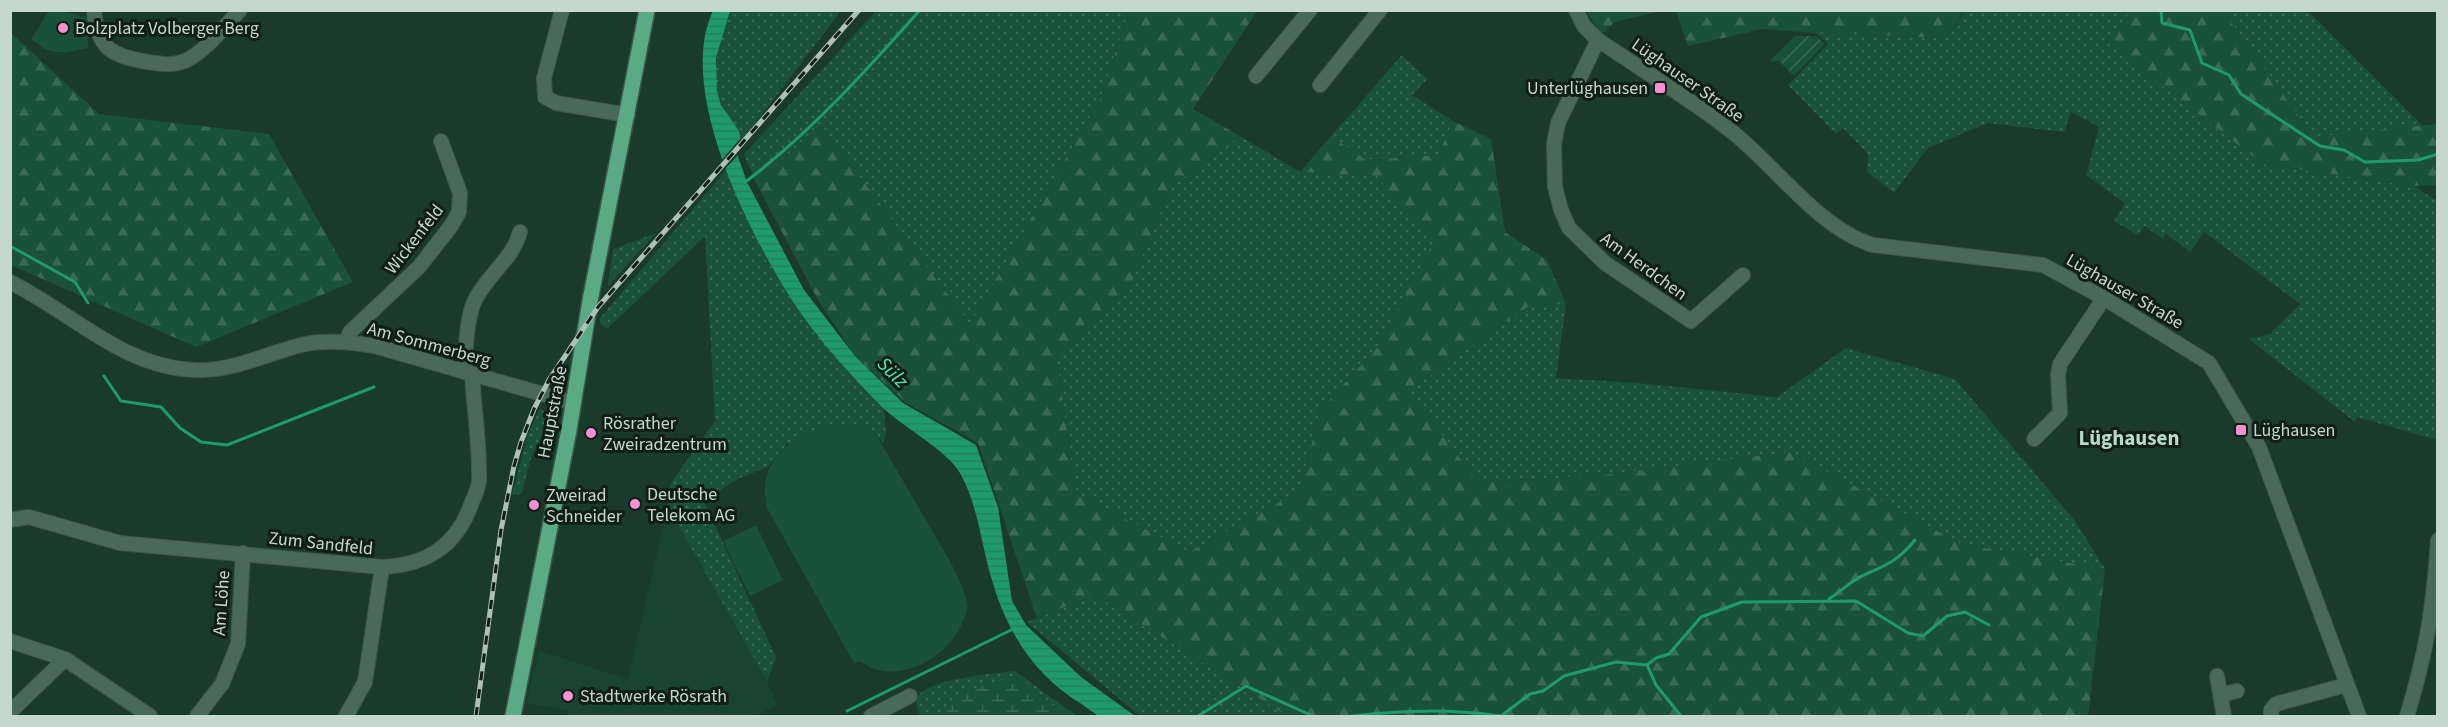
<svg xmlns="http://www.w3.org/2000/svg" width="2448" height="727" font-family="'Source Sans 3',sans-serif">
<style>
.built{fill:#1a4432}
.grass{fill:url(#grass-dots)}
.forest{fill:url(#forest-firs)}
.wetland{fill:url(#wetland-marsh)}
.garden{fill:url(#garden-furrows)}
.pitch{fill:#1a513a}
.water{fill:url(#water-rules)}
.pier{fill:#1a3a2b}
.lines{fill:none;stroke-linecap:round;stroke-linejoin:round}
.stream{stroke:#1e9b6c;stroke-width:3}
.minor-casing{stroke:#3c584b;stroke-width:16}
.major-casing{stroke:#3c584b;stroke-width:18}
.minor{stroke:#496a59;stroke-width:14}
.major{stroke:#59aa85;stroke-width:15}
.rail-casing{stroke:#adc1b7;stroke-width:5}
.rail{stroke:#101e17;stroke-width:3;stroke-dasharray:9;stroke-linecap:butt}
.poi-dot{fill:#f590d1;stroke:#101e17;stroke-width:2}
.labels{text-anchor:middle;stroke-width:6;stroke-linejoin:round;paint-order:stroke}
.poi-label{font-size:18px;fill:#c6d8ce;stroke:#101e17;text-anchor:start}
.street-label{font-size:18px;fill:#c6d8ce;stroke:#101e17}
.water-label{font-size:20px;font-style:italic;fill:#53ebac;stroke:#101e17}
.quarter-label{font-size:21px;font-weight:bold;fill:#b6dbc8;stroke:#101e17}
</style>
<defs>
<pattern id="grass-dots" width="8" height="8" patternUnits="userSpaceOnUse" patternTransform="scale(1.5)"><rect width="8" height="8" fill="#1a513a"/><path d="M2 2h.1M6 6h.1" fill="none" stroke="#3a6955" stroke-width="1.8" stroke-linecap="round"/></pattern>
<pattern id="forest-firs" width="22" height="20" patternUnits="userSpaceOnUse" patternTransform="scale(1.5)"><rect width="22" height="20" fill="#1a513a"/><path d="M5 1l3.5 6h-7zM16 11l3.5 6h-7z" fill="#3a6955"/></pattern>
<pattern id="wetland-marsh" width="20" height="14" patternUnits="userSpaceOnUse" patternTransform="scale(1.5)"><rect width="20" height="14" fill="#1a513a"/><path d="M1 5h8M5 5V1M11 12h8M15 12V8" fill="none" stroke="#3a6955"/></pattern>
<pattern id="garden-furrows" width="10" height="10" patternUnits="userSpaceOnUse" patternTransform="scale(1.5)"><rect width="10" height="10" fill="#1a513a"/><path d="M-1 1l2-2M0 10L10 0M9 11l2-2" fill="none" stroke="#3a6955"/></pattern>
<pattern id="water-rules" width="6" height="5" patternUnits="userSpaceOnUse" patternTransform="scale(1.5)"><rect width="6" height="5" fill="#1e9b6c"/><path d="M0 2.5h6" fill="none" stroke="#27805e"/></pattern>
</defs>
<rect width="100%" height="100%" fill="#1a3a2b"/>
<!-- built -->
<path class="built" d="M668,507L767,681L777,705L755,716H568L569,711L526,703L539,651L628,679Z"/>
<!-- grass -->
<g class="grass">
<path d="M730,11H841L741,142C738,126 727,118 721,104C708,74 721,40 730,11Z"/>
<path d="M876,11H1129L1100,99L970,325L821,125L756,183L744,154Z"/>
<path d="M1965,11H2124L2128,15L2108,42L2263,164L2414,186L2437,201V440L2357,417L2355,422L2249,339L2270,334L2300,304L2204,232L2190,252L2166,234L2163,239L2144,226L2138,235L2114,221L2125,203L2086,175L2099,127L2071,112L2064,132L1988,123L1928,148L1894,193L1867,172L1868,154L1843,128L1836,134L1788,85L1828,44L1816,33L1946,38Z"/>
<path d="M2223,11H2308L2423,126L2314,137Z"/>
<path d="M1402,55L1427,79L1412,95L1453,121L1438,155L1366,160L1331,136Z"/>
<path d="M1240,136L1300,172L1377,176L1434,243L1376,349L1320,410L1300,491L1189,552L1076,493L1056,355L1132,281L1171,187Z"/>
<path d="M727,169L748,220L828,348L884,409L886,434L883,444L874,431L787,444L768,467L740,478L703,500L776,657L767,681L668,507L670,484L715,421L705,236L607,329L600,323V318Z"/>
<path d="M656,233L608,286L613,249Z"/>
<path d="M1566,304L1556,378L1637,383L1777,397L1846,348L1955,379L2075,521L2105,569L1961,544L1791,452L1595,476L1478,482L1408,391L1530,305Z"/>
<path d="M540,409L554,418L556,426C533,437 527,471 522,494L512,495L528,434Z"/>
<path d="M1095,595L1287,716H1140L1027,622Z"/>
<path d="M1015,671L1077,716H1068L1013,676L949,707L944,716H920C919,711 915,704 917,698C927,678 993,674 1015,671Z"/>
</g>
<!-- forest -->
<g class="forest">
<path d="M1129,11H1257L1193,109L1240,136L1171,187L1132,281L1056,355L1076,493L1189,552L1300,491L1320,410L1376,349L1433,243L1377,176L1300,172L1331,136L1366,160L1438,155L1453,121L1491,139L1505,232L1547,260L1566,304L1530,305L1409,391L1478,482L1595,476L1791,452L1961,544L2105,569L2088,716H1287L1095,595L1037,618L978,443L905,402L855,356L818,300L756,183L821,125L970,324L1100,99Z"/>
<path d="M1586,11H1661L1615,22L1602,34Z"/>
<path d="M1676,11V10L1964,11L1946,38L1816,33L1762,29L1688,46Z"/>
<path d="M2124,11H2223L2314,137L2437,124V185L2414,186L2263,164L2107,43L2128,15Z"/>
<path d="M10,32L99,114L269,134L353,282L196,347L11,265Z"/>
</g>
<!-- wetland -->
<path class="wetland" d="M1013,676L1068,716H944C955,691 989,684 1013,676Z"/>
<!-- garden -->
<path class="garden" d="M1795,36H1816L1825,44L1794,76L1778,60L1774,62L1771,60Z"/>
<!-- pitch -->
<g class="pitch">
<path d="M49,11H65L87,18L88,48C63,53 52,57 31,39Z"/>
<path d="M836,424L861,425L874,431L951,563C957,576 966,591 967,606C968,611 964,618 962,623C948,659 894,688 860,661L854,663L767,508C766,500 764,491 765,484C770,449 804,430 836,424Z"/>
<path d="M756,525L783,580L750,596L723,541Z"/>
</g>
<!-- water -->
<path class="water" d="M713,11H730L716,58L717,92L721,105L739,131L741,142L738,157L747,182L804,290L855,356L903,403L976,445L998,507L1012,601L1026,625L1081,677L1135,716C1125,716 1108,720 1099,716C1093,713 1086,707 1080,703C1033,674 1006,630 991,577C981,543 978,505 960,473C947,450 901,426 881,406C850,374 820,342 796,306C751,238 675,90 713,11Z"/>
<!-- pier -->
<path class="pier" d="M740,139L744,142L742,151L724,170L720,162Z"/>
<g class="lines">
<!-- stream -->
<g class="stream">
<path d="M2161,10L2162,23L2190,30L2202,63L2229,75L2241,94L2320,146L2344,150L2365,162L2418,160L2438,154"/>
<path d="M744,183C810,133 865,72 920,10"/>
<path d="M10,246L75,282L88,303"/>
<path d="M104,376L121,401L161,407L180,428L201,442L227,445L374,387"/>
<path d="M1829,599C1840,592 1852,580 1864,575C1887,565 1899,560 1915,540"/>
<path d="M1647,665L1656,685L1681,716"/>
<path d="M847,711L1015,628"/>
<path d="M1198,716L1246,686L1313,716"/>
<path d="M1352,716C1404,710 1449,709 1501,716L1530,694L1543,691L1564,676L1616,662L1647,665L1656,658L1669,654L1701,617L1742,602L1856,601L1908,633L1923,636L1947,616L1965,612L1989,625"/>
</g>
<!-- minor casing -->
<g class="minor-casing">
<g id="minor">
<path d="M94,10C97,49 112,56 148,62C161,64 172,66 185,61C206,51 224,27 240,10"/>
<path d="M562,10L544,78L545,97L556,103L628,115"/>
<path d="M1576,10L1584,26L1598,40C1642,70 1689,98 1731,131C1775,165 1819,229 1873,245L2043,265L2104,298L2209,363L2259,447L2359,716"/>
<path d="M1598,40L1558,123L1554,144L1555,187L1561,210L1569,228L1605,263L1691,321L1743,275"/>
<path d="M1256,76L1310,10"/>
<path d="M1320,85L1380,10"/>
<path d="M10,282C71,312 122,367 194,370C231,372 266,354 301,345C326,339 353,342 378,347L574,403"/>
<path d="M346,342L350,332L419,267L451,226L459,212L460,193L441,141"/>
<path d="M464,372C466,351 466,316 476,298C489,274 513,258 520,232"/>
<path d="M2034,439L2060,413L2058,375L2060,364L2104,298"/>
<path d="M10,520L29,517L120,543L382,567C427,565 457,546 472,502C475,495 479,487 479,480C480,445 474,409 472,374"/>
<path d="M10,641L65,659L150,716"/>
<path d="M2217,676L2224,716"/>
<path d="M2221,695L2237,691"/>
<path d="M10,712L65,659"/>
<path d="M197,716L222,684L238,644L243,553"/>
<path d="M346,716L365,682L382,567"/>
<path d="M871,716L910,696"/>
<path d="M2271,716V710L2276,704L2346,685"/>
<path d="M2407,716C2426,654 2434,605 2438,540"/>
</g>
</g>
<!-- major casing -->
<g class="major-casing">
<path id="major" d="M513,716L569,430L590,301L647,10"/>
</g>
<!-- minor -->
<use href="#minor" class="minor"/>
<!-- major -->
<use href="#major" class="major"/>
<!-- rail casing -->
<g class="rail-casing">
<path id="rail" d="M476,716L501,530L514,466L521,442L534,409L549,380L598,307L859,10"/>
</g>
<!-- rail -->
<use href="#rail" class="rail"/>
</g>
<!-- markers -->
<g class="poi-dot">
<circle cx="63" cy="28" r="6"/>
<rect x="1654" y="82" width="12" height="12" rx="3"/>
<rect x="2235" y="424" width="12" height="12" rx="3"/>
<circle cx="591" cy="433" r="6"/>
<circle cx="635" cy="504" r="6"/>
<circle cx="534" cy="505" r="6"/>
<circle cx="568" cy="696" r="6"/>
</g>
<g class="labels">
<!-- poi labels -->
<g class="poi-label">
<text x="75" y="34">Bolzplatz Volberger Berg</text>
<text x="1648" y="94" text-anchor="end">Unterlüghausen</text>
<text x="603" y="429">Rösrather<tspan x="603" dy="21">Zweiradzentrum</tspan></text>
<text x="2253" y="436">Lüghausen</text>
<text x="647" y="500">Deutsche<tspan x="647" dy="21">Telekom AG</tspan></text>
<text x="546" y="501">Zweirad<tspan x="546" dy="21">Schneider</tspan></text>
<text x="580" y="702">Stadtwerke Rösrath</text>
</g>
<!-- street labels -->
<g class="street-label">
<text transform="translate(1688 80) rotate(35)" y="6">Lüghauser Straße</text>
<text transform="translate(414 239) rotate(-52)" y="6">Wickenfeld</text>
<text transform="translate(1644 266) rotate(36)" y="6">Am Herdchen</text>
<text transform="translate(2125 291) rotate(30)" y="6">Lüghauser Straße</text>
<text transform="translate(429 344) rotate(15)" y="6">Am Sommerberg</text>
<text transform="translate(552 412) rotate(-79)" y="6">Hauptstraße</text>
<text transform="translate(321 543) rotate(6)" y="6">Zum Sandfeld</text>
<text transform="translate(221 603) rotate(-86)" y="6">Am Löhe</text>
</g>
<!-- water labels -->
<g class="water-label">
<text transform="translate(893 372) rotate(45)" y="7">Sülz</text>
</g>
<!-- quarter labels -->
<g class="quarter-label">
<text x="2129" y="445">Lüghausen</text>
</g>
</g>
<!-- border -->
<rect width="2448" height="727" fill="none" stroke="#c6d8ce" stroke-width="24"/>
</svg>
